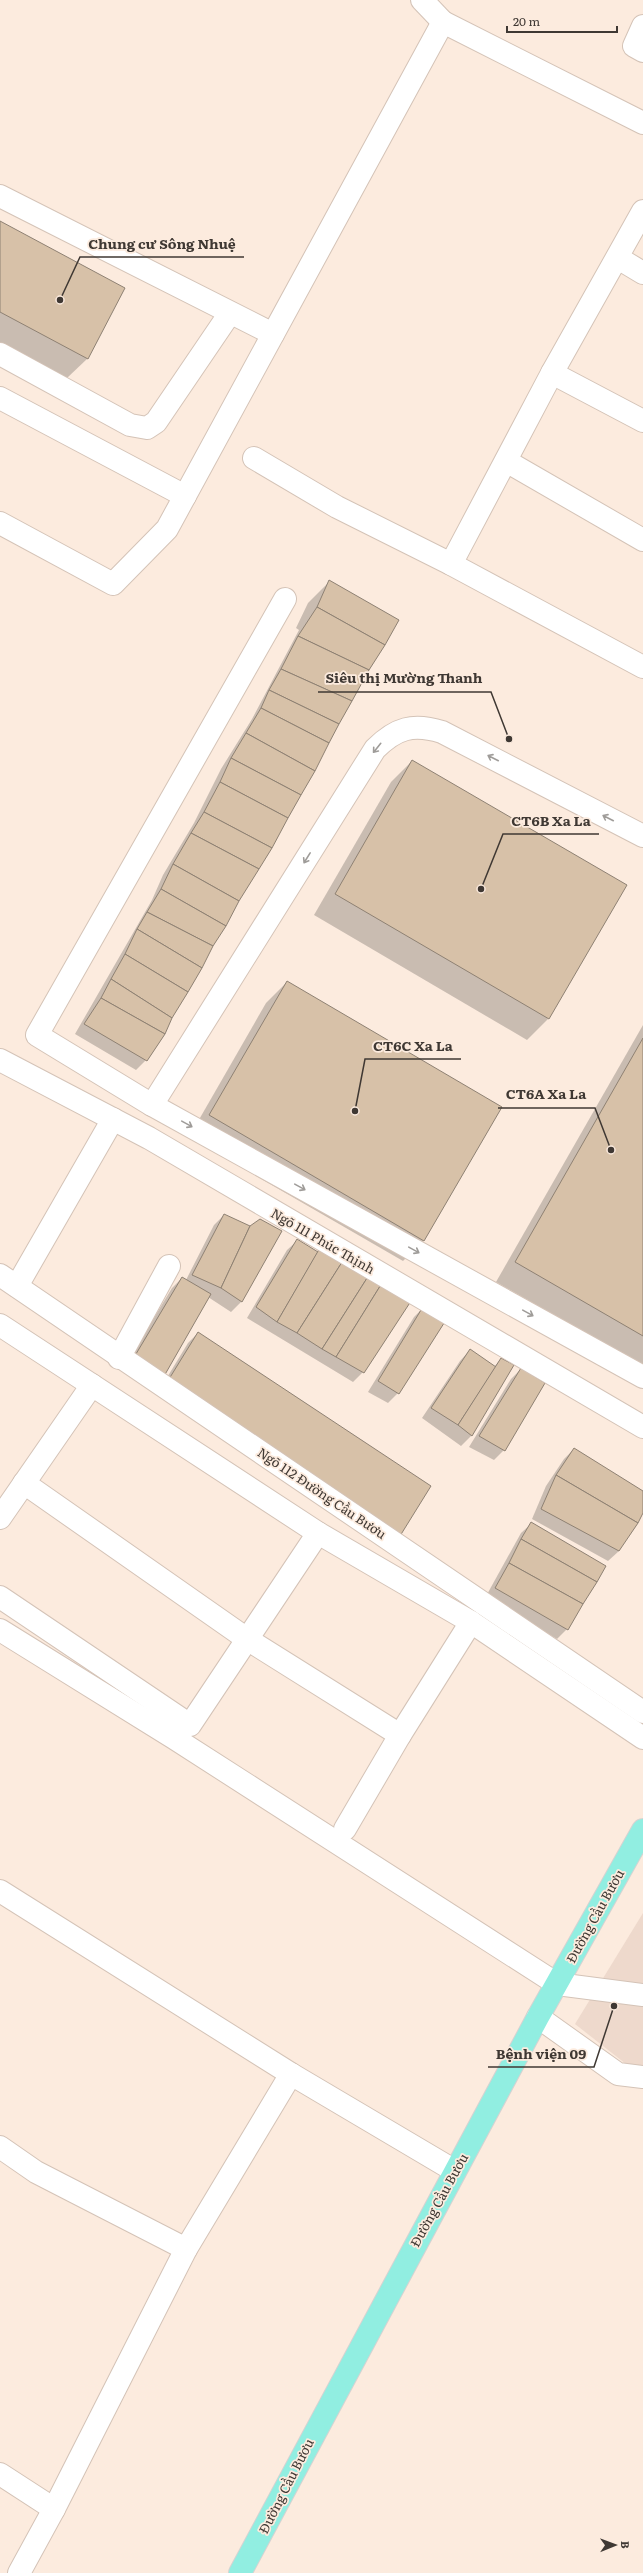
<svg xmlns="http://www.w3.org/2000/svg" width="643" height="2573" font-family="Literata,serif">
<style>
.medical{fill:#eed9cc}
.shadow{fill:#0003}
.building{fill:#d7c1a8;stroke:#8e8173}
.lines{fill:none;stroke-linecap:round;stroke-linejoin:round}
.minor-casing{stroke:#d4c3b7;stroke-width:24}
.major-casing{stroke:#d5d3d2;stroke-width:24}
.minor{stroke:#fff;stroke-width:22}
.major{stroke:#91eee1;stroke-width:22}
.oneway{stroke:#9f9c99}
.labels{text-anchor:middle;stroke-width:3.5;stroke-linejoin:round;paint-order:stroke}
.street-label{font-size:13px;fill:#3f3833;stroke:#fcebde}
.leader{fill:none;stroke:#3f3833;stroke-width:1.5}
.callout-dot{fill:#3f3833;stroke:#fcebde;stroke-width:1.5}
.callout-label{font-size:14px;text-anchor:middle;font-weight:bold;fill:#3f3833;stroke:#fcebde;stroke-width:3.5;stroke-linejoin:round;paint-order:stroke}
</style>
<rect width="100%" height="100%" fill="#fcebde"/>
<!-- medical -->
<path class="medical" d="M643,1913V2067L626,2064L575,2024Z"/>
<!-- shadow -->
<g class="shadow">
<path d="M0,223L124,289L87,359L67,378L0,342Z"/>
<path d="M329,582L384,644L146,1060L136,1070L75,1034L152,900L163,875L194,823L221,769L252,719L299,630L296,628L308,603Z"/>
<path d="M412,761L548,1019L527,1040L314,915L391,782Z"/>
<path d="M287,982L424,1240L403,1261L189,1137L266,1003Z"/>
<path d="M643,1025V1366L496,1282Z"/>
<path d="M224,1215L250,1227L280,1231L241,1302L231,1312L208,1297L123,1369L172,1288L182,1278L186,1280L214,1225Z"/>
<path d="M298,1240L316,1253L321,1247L363,1372L353,1382L247,1318L287,1250Z"/>
<path d="M424,1307L398,1393L388,1403L368,1392L414,1317Z"/>
<path d="M198,1333L429,1486L160,1389L188,1343Z"/>
<path d="M470,1350L494,1367L501,1359L513,1366L471,1436L461,1446L422,1418L460,1361Z"/>
<path d="M521,1369L504,1450L494,1460L469,1447L511,1379Z"/>
<path d="M574,1449L643,1493V1510L619,1551L608,1561L532,1519L546,1486L564,1459Z"/>
<path d="M532,1523L567,1629L557,1639L485,1598L521,1533Z"/>
</g>
<!-- building -->
<g class="building">
<path d="M0,221L125,288L88,359L0,312Z"/>
<path d="M329,580L399,620L385,645L317,607Z"/>
<path d="M317,607L385,645L369,670L298,636Z"/>
<path d="M298,636L369,670L352,701L281,669Z"/>
<path d="M281,669L352,701L339,724L269,690Z"/>
<path d="M269,690L339,724L329,743L261,708Z"/>
<path d="M261,708L329,743L315,771L246,733Z"/>
<path d="M246,733L315,771L301,795L231,758Z"/>
<path d="M231,758L301,795L288,818L220,782Z"/>
<path d="M412,760L627,885L549,1019L335,894Z"/>
<path d="M220,782L288,818L272,848L204,812Z"/>
<path d="M204,812L272,848L259,869L191,833Z"/>
<path d="M191,833L259,869L239,901L173,864Z"/>
<path d="M173,864L239,901L226,926L161,889Z"/>
<path d="M161,889L226,926L213,946L147,912Z"/>
<path d="M147,912L213,946L202,968L137,929Z"/>
<path d="M137,929L202,968L188,992L125,954Z"/>
<path d="M125,954L188,992L172,1018L111,979Z"/>
<path d="M111,979L172,1018L165,1034L101,998Z"/>
<path d="M287,981L502,1107L424,1241L209,1115Z"/>
<path d="M101,998L165,1034L147,1061L84,1024Z"/>
<path d="M643,1038V1336L515,1262Z"/>
<path d="M224,1214L250,1226L221,1288L192,1275Z"/>
<path d="M260,1219L282,1231L242,1302L221,1288L250,1226Z"/>
<path d="M297,1239L318,1252L277,1322L256,1307Z"/>
<path d="M321,1246L344,1259L297,1333L277,1322Z"/>
<path d="M344,1259L369,1275L322,1349L297,1333Z"/>
<path d="M369,1275L382,1283L336,1357L322,1349Z"/>
<path d="M182,1277L211,1294L163,1378L133,1359Z"/>
<path d="M382,1283L413,1298L364,1373L336,1357Z"/>
<path d="M424,1305L446,1320L399,1394L378,1381Z"/>
<path d="M198,1332L431,1486L400,1536L169,1379Z"/>
<path d="M470,1349L496,1367L458,1425L431,1408Z"/>
<path d="M501,1358L514,1365L472,1436L458,1425Z"/>
<path d="M521,1368L545,1383L505,1451L479,1436Z"/>
<path d="M574,1448L643,1491V1513L638,1523L556,1475Z"/>
<path d="M556,1475L638,1523L619,1551L541,1509Z"/>
<path d="M531,1522L606,1566L597,1582L521,1539Z"/>
<path d="M521,1539L597,1582L583,1604L509,1563Z"/>
<path d="M509,1563L583,1604L568,1630L495,1588Z"/>
</g>
<g class="lines">
<!-- minor casing -->
<g class="minor-casing">
<g id="minor">
<path d="M422,0L443,22"/>
<path d="M643,26L634,46L643,51"/>
<path d="M0,196L273,334"/>
<path d="M618,258L643,273"/>
<path d="M0,354L130,425L147,428L156,422L230,313"/>
<path d="M552,373L643,421"/>
<path d="M0,398L185,496"/>
<path d="M254,458L337,507L451,564L643,667"/>
<path d="M506,461L643,540"/>
<path d="M0,523L113,584L167,529L443,22L643,123"/>
<path d="M451,564L552,373L643,211"/>
<path d="M285,599L37,1035L152,1105L643,1377"/>
<path d="M0,1060L149,1138L643,1427"/>
<path d="M152,1105L375,749C396,728 413,723 442,732L643,836"/>
<path d="M0,1275L643,1712"/>
<path d="M17,1286L113,1119"/>
<path d="M0,1325L318,1533L471,1622L643,1738"/>
<path d="M119,1358L169,1266"/>
<path d="M24,1483L247,1639L400,1735"/>
<path d="M0,1518L92,1385"/>
<path d="M0,1597L190,1725L318,1533"/>
<path d="M0,1630L174,1738L557,1984L643,1995"/>
<path d="M345,1829L400,1735L471,1622"/>
<path d="M0,1891L291,2074L455,2171"/>
<path d="M538,2017L618,2074L643,2077"/>
<path d="M0,2147L36,2172L186,2249L291,2074"/>
<path d="M0,2474L54,2509L19,2573"/>
<path d="M54,2509L186,2249"/>
</g>
</g>
<!-- major casing -->
<g class="major-casing">
<path id="major" d="M240,2573L538,2017L643,1830"/>
</g>
<!-- minor -->
<use href="#minor" class="minor"/>
<!-- major -->
<use href="#major" class="major"/>
</g>
<!-- one-way arrows -->
<defs><path id="oneway-shaft" d="M-6 0H5M1.5-3L5.5 0L1.5 3" fill="none" stroke-width="1.6" stroke-linecap="round" stroke-linejoin="round"/></defs>
<g class="oneway">
<use href="#oneway-shaft" transform="translate(377 748) rotate(129)"/>
<use href="#oneway-shaft" transform="translate(493 758) rotate(-153)"/>
<use href="#oneway-shaft" transform="translate(608 818) rotate(-153)"/>
<use href="#oneway-shaft" transform="translate(307 858) rotate(122)"/>
<use href="#oneway-shaft" transform="translate(187 1124) rotate(29)"/>
<use href="#oneway-shaft" transform="translate(300 1187) rotate(29)"/>
<use href="#oneway-shaft" transform="translate(414 1250) rotate(29)"/>
<use href="#oneway-shaft" transform="translate(528 1313) rotate(29)"/>
</g>
<g class="labels">
<!-- street labels -->
<g class="street-label">
<text transform="translate(323 1241) rotate(30)" y="5">Ngõ 111 Phúc Thịnh</text>
<text transform="translate(322 1493) rotate(34)" y="5">Ngõ 112 Đường Cầu Bươu</text>
<text transform="translate(595 1916) rotate(-61)" y="5">Đường Cầu Bươu</text>
<text transform="translate(439 2200) rotate(-61)" y="5">Đường Cầu Bươu</text>
<text transform="translate(286 2486) rotate(-63)" y="5">Đường Cầu Bươu</text>
</g>
</g>
<!-- callouts -->
<path class="leader" d="M60 300L80 257H244M509 739L491 692H318M481 889L503 834H599M355 1111L365 1059H461M611 1150L595 1108H498M614 2006L594 2067H488"/>
<g class="callout-dot">
<circle cx="60" cy="300" r="4"/>
<circle cx="509" cy="739" r="4"/>
<circle cx="481" cy="889" r="4"/>
<circle cx="355" cy="1111" r="4"/>
<circle cx="611" cy="1150" r="4"/>
<circle cx="614" cy="2006" r="4"/>
</g>
<g class="callout-label">
<text x="162" y="249">Chung cư Sông Nhuệ</text>
<text x="404" y="683">Siêu thị Mường Thanh</text>
<text x="551" y="826">CT6B Xa La</text>
<text x="413" y="1051">CT6C Xa La</text>
<text x="546" y="1099">CT6A Xa La</text>
<text x="541" y="2059">Bệnh viện 09</text>
</g>
<!-- north arrow -->
<g transform="translate(615 2545) rotate(89)" stroke="#fcebde" stroke-width="3" paint-order="stroke">
<path d="M0-3L7 15L0 10L-7 15Z" fill="#3f3833"/>
<text y="-6" font-size="11" font-weight="bold" text-anchor="middle" fill="#3f3833">B</text>
</g>
<!-- scale -->
<path d="M507 26v6h110v-6" fill="none" stroke="#3f3833" stroke-width="2"/>
<text x="513" y="26" font-size="12" fill="#3f3833" stroke="#fcebde" stroke-width="3" paint-order="stroke">20 m</text>
</svg>
